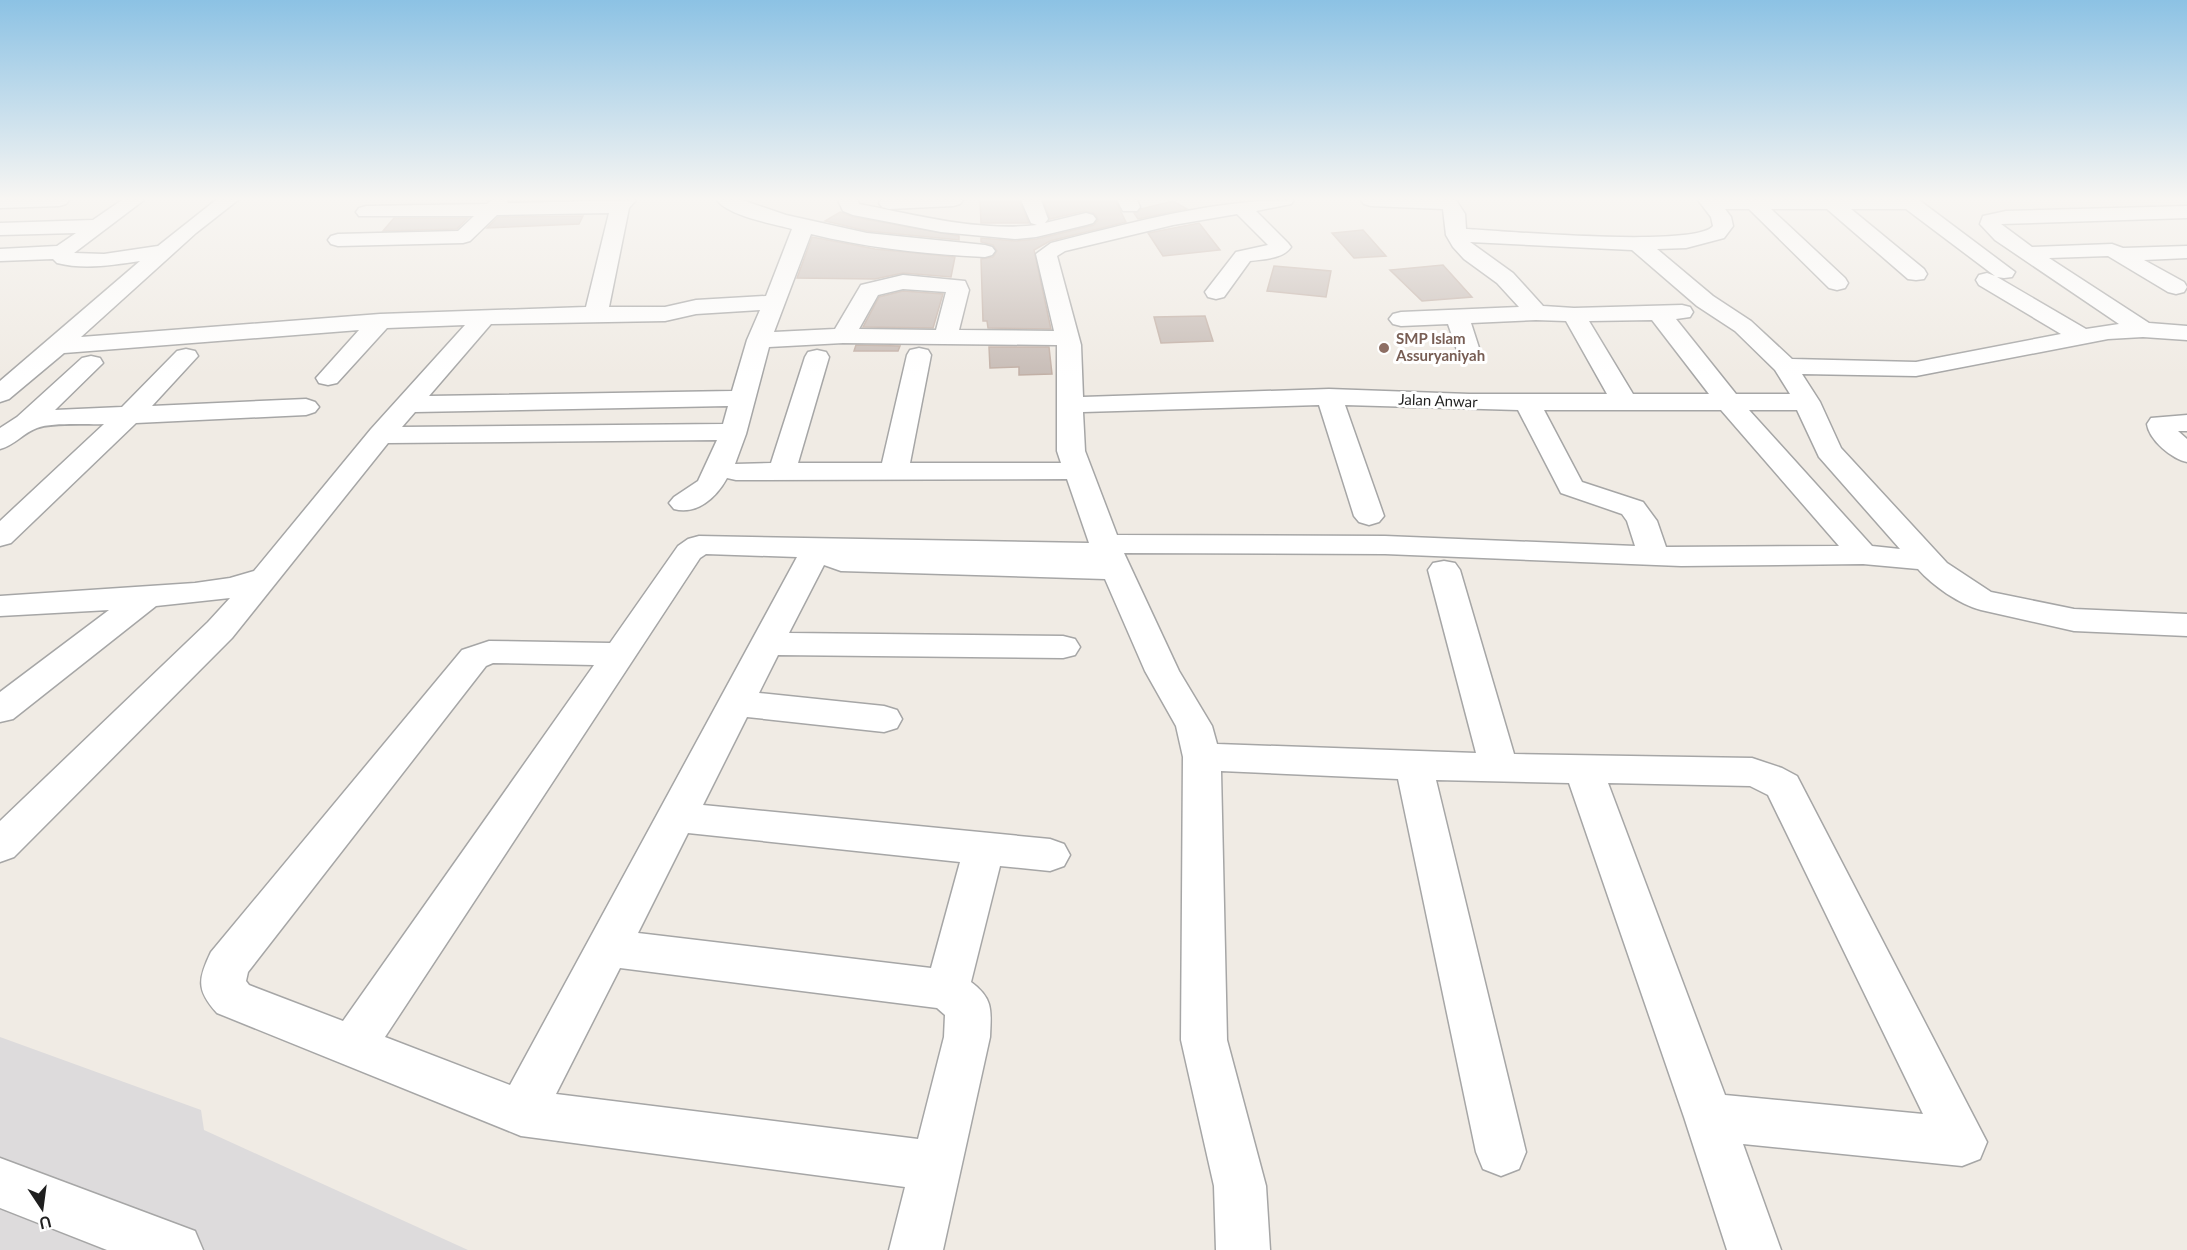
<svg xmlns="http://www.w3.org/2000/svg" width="2187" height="1250" font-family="Lato,sans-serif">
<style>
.residential{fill:#dddbdc}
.building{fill:#c8bdb7;stroke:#c2b0a6;stroke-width:1.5}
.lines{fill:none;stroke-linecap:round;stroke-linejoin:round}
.minor-casing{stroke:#a6a6a6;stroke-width:3}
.minor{fill:#fff;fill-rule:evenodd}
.education-dot{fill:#8d6e63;stroke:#fff;stroke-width:2}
.labels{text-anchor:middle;stroke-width:6;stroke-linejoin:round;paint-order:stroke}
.far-education-label{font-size:15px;font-weight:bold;fill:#785e54;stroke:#fff;text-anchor:start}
.far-street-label{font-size:15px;fill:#1f1f1f;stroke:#fff}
</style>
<rect width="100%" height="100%" fill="#f0ebe4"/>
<!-- residential -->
<path class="residential" d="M0,1037L201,1110L204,1130L468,1250H0Z"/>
<!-- building -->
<g class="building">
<path d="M980,200H1019L1029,223H981Z"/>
<path d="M1043,200H1115L1126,222L1050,241L1034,250L1051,329L988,328L987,321H983L981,259L993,257L997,251L993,245L981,242V238L1015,241L1037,239L1094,225L1098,220L1095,214L1085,211L1050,219Z"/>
<path d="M1173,201L1187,209L1138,219L1134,213L1141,209Z"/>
<path d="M840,212L853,217L959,236V240L867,231L825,221Z"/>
<path d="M583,216L579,224L487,228L498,217Z"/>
<path d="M394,218H468L457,229L383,231Z"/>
<path d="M1199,223L1220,250L1163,256L1148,233Z"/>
<path d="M1363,230L1386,256L1354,258L1332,233Z"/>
<path d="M812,237L875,249L955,257L951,277L903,273L875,279L797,278Z"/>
<path d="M1443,265L1472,297L1422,301L1390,270Z"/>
<path d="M1274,266L1331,271L1326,297L1267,291Z"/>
<path d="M903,291L943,294L933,328L863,327L879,297Z"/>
<path d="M1205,316L1213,341L1161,343L1154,317Z"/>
<path d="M856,345L900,346L898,351H854Z"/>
<path d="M989,347H1049L1052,374L1019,375V367L990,368Z"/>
</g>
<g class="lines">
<!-- minor casing -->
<g class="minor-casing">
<g id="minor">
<path d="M0,200H69L66,204L59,206L0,208Z"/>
<path d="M122,200H144L74,253L104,254L158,246L216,200H238L196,233L81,337L380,314L586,307L609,213L497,215L470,241L463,243L338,246L331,244L328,240L331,236L338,234L458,231L474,216H359L356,212L359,208L366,206L487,204L491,200H507L508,203L636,200L629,208L609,307H665L696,300L766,296L792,229C774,224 728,216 717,200H742L786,215L867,233L985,245L992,247L995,251L992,255L985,257C926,254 868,248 811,234L774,332L835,329L861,285L903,275L965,281L969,290L959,330L1054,331L1036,254L1051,243C1131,223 1211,200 1294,200L1291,204L1256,211L1288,243L1291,247C1283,259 1264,259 1250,261L1224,297L1216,299L1208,297L1205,292L1236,252L1268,245L1237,214L1173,225L1065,251L1057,256L1081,345L1083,397L1329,389L1469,394H1607L1566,321L1536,320L1471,323L1480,351L1477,356L1468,358L1459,356L1448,324L1401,326L1393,324L1389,319L1393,314L1401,312L1519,307L1497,283L1464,259L1453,247L1446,235L1443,209L1371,206L1364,204L1361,200H1456L1465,214L1466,229C1503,231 1696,248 1713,226L1711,217L1698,200H1919L2015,272L2012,277L2004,278L1997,277L2086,329L2119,324L1995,240L1980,224L1983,216L2006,211L2187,206V218L2001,224L2032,247L2112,244L2123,248L2187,246V258L2144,260L2184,282L2187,287L2184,292L2176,294L2168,292L2108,256L2049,258L2149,323L2187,326V340L2143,337L2108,339L1916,376L1802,374L1820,402L1841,448L1947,563L1991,592L2074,609L2187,614V636L2074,631L1981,610C1959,604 1933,586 1918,569L1863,564L1681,566L1385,554L1124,553L1179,671L1212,726L1217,744L1476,753L1428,570L1433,563L1444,561L1455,563L1460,570L1514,754L1752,758L1782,768L1797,776L1987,1142L1980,1159L1962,1166L1743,1144L1781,1250H1727L1684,1117L1569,783L1436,780L1526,1152L1519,1169L1501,1176L1483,1169L1476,1152L1398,779L1221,771L1227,1040L1266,1186L1270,1250H1216L1214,1186L1181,1040L1183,757L1176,726L1145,671L1105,579L841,571L824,565L789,633L1063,636L1075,639L1080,647L1075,655L1063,658L778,655L759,693L884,706L897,710L902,719L897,728L884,732L747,717L703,805L1050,839L1064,844L1070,855L1064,866L1050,871L1000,866L971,982C994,999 991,1011 990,1037L943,1250H889L905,1187L521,1136L217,1013C196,990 198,979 211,952L462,650L489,641L610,643L678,546L688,539L699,536L1089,543L1067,479L736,480L727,478C716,498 697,515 674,509L669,503L674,497L698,481L717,440L388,443L232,638L14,857L0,862V821L208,622L230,598L156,606L13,719L0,722V692L109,610L0,616V596L195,583L230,578L254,571L371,429L465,325L387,328L337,383L328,385L319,383L316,378L359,330L64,353L9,399L0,402V381L140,261C113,265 84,270 57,263L53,259L0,261V249L57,246L76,233L0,235V223L93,220ZM1725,209H1749L1829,288L1837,290L1845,288L1848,283L1845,278L1771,209H1827L1908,279L1916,280L1924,279L1927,274L1924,269L1851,209H1906L1995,276L1987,273L1979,275L1976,280L1979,285L2061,334L1916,362L1792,359L1751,321L1713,296L1657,249L1686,248L1724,238L1733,226L1731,217ZM1470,242L1632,250L1697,306L1735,331L1775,370L1790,394H1736L1676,319L1690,317L1693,312L1690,307L1682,305L1574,308L1543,306L1513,273ZM903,289L946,292L936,330L859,329L878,295ZM760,310L747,340L732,391L429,396L491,324L665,321L696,314ZM1652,320L1709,394H1633L1589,321ZM843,343L1057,345V451L1061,463H910L931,355L928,350L919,348L910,350L907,355L882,463H798L829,357L826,352L817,350L808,352L805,357L771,463L735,464L746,434L769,347ZM1319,405L1354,516L1359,522L1369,525L1379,522L1384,516L1345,405L1518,410L1561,493L1622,514L1627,521L1635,546L1385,536L1117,535L1085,451L1083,412ZM728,406L723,424L402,427L415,412ZM1544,410H1721L1839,546L1666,547L1657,521L1643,502L1582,482ZM1749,410H1797L1819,457L1900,549L1872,546ZM706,554L797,557L510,1085L385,1037L700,558ZM493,663L594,665L343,1021L249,985L246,981L248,972L486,666ZM1608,783L1750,786L1768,795L1923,1114L1725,1095ZM688,833L960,862L931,968L638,933ZM620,968L937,1008L945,1015L944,1037L918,1139L556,1094Z"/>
<path d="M838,200H858L859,204C916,215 979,232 1037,225L1031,223L1021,200H1041L1048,219L1045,223L1086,213L1093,215L1096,219L1093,223L1086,225L1036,237L1015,239L941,232L853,215L843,211Z"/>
<path d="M881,200H963L960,204L953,206L889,209L882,207L879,203Z"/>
<path d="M1117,200H1137L1140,207L1137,211H1123Z"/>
<path d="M186,349L195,351L198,356L152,406L306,399L315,402L319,407L315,412L306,415L136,423L11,543L0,546V521L104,424C86,425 54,422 37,428C23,433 15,445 0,449V428L17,417L82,358L91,356L100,358L103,363L55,410L122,407L177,351Z"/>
<path d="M2187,415V431H2178L2187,439V462C2172,459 2149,440 2147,424L2151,418Z"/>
<path d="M0,1158L195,1231L203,1250H107L0,1208Z"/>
</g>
</g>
<!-- minor -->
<use href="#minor" class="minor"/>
</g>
<!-- sky -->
<linearGradient id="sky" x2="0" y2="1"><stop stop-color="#8cc2e4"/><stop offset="0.53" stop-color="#f8f6f3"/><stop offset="1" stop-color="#f8f6f3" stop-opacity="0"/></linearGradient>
<rect width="2187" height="375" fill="url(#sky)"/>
<!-- markers -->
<circle class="education-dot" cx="1384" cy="348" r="6"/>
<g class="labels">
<!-- far-education labels -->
<g class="far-education-label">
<text x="1396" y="344">SMP Islam<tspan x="1396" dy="17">Assuryaniyah</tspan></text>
</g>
<!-- far-street labels -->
<g class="far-street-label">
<text transform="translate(1438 401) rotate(2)" y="5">Jalan Anwar</text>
</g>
</g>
<!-- north arrow -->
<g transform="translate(42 1208) rotate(167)" stroke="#ffffff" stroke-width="4.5" paint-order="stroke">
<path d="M0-4.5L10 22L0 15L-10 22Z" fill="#1f1f1f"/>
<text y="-9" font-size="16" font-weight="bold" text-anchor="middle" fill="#1f1f1f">U</text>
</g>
</svg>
